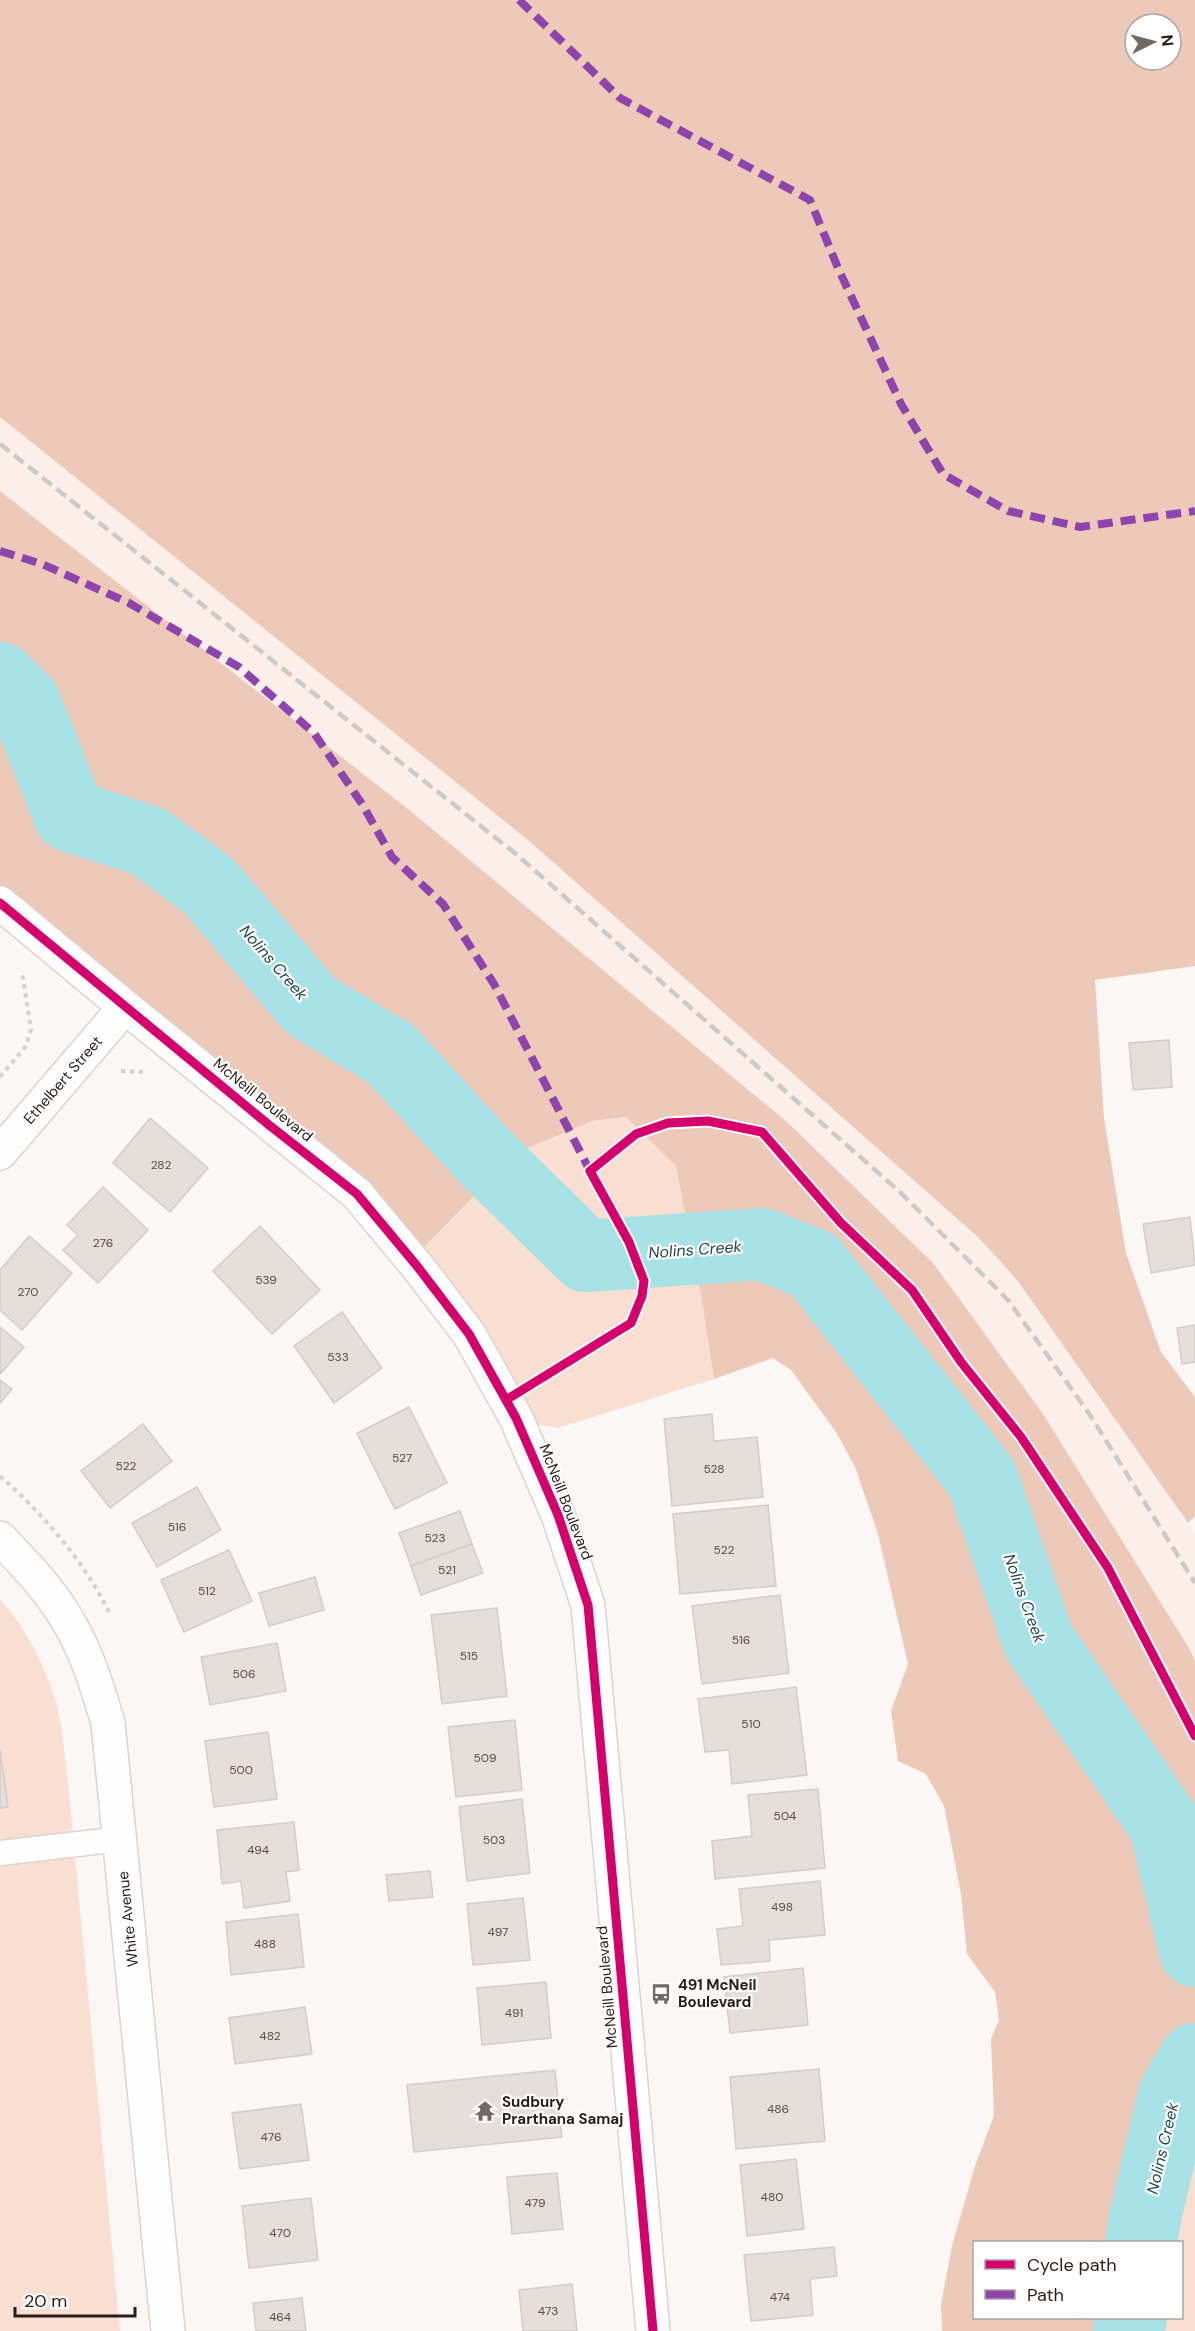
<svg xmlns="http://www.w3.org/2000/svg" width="1195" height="2331" font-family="'DM Sans',sans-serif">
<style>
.built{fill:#fceee8}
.green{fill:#f9ded2}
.forest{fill:#edc9ba;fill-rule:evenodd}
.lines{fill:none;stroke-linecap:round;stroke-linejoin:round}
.river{stroke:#a7e2e7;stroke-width:72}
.building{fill:#e5dedb;stroke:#d4cdca;stroke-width:1.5}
.lane-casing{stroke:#dbd4d1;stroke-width:27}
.street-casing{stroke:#dbd4d1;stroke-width:36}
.secondary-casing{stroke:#dbd4d1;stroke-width:36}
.path{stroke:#d4d2d2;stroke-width:4;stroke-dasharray:4.5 4.5;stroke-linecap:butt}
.lane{stroke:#fefefe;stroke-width:24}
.street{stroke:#fefefe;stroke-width:33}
.secondary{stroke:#fefefe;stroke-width:33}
.rail{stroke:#cccbca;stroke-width:4.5;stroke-dasharray:12 6;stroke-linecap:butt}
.quiet{stroke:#8e44ad;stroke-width:8;stroke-dasharray:15 8;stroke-linecap:butt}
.cycleway-casing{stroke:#fff;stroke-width:13}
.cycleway{stroke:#d6006c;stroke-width:9}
.labels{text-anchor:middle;stroke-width:4.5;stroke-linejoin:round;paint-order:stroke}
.number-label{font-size:12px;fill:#564c49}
.street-label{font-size:15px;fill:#271c18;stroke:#fff}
.poi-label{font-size:15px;font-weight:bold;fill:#271c18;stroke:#fff;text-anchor:start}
.water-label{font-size:16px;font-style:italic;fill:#224a4e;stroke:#fff}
</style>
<rect width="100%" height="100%" fill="#faf7f5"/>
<!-- built -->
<path class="built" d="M0,417L528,840L978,1237L1016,1280L1195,1533V1661L1043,1414L934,1264L403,805L0,491Z"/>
<!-- green -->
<g class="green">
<path d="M626,1117L676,1166L702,1301L714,1379L558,1428L513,1420L408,1265L516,1153L592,1121Z"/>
<path d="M0,1600C26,1626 49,1674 58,1710C63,1733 65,1759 68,1783L120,2331H0Z"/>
<path d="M1195,2054V2331H1126L1128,2318H1182V2242H1138L1143,2212L1171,2095Z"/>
</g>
<!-- forest -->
<g class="forest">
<path d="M0,0H1195V966L1095,980L1104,1118L1126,1253L1161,1352L1195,1397V1516L1188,1523L1017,1280L978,1237L528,840L0,417ZM1135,24H1171V60H1135Z"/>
<path d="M0,491L403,805L787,1122L934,1264L1043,1414L1189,1648L1195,1661V2054L1171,2095L1143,2212L1138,2242H974V2318H1128L1126,2331H942L941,2304L952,2246L975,2166L994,2115L991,2039L999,2020L995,1992L967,1954L961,1894L944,1806L926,1774L898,1761L891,1711L908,1664L878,1534L855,1467L836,1432L791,1370L773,1358L714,1379L702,1301L676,1166L626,1117L592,1121L516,1153L408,1264L354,1198L0,906Z"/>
</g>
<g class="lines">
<!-- river -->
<g class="river">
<path d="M0,678L25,703L70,816L148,841L209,886L311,1006L391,1054L486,1158L586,1256L762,1244L814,1265L982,1478L1039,1642L1165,1825L1195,1951"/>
<path d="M1141,2242L1146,2213L1174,2095L1195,2059"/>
<path d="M1129,2331L1131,2318"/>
</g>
</g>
<!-- building -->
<g class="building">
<path d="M1169,1040L1172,1087L1133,1090L1129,1043Z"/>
<path d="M150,1118L208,1168L170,1212L113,1163Z"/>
<path d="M103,1187L148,1230L98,1283L63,1250L78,1235L67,1225Z"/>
<path d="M1190,1217L1195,1265L1151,1273L1143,1224Z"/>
<path d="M260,1226L320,1290L272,1334L213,1271Z"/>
<path d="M29,1236L72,1273L22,1330L0,1310V1270Z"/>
<path d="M342,1312L382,1368L334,1403L294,1346Z"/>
<path d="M1195,1325V1362L1182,1364L1177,1328Z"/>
<path d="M0,1327L24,1347L0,1374Z"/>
<path d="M0,1380L12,1389L0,1403Z"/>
<path d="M409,1407L447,1483L395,1509L357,1433Z"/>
<path d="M712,1414L714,1441L757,1437L763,1497L672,1506L664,1419Z"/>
<path d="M143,1424L172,1461L110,1508L81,1471Z"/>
<path d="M197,1487L221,1530L157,1567L132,1523Z"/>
<path d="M768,1505L776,1586L680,1594L673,1514Z"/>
<path d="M460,1511L472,1544L411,1566L399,1533Z"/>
<path d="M472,1544L483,1573L421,1595L411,1566Z"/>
<path d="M229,1550L252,1601L184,1632L161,1580Z"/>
<path d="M315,1577L324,1610L269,1626L259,1593Z"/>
<path d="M780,1595L789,1673L702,1684L692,1606Z"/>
<path d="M497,1608L507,1696L442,1704L431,1615Z"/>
<path d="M277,1643L286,1691L210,1705L201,1657Z"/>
<path d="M796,1687L807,1775L732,1784L729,1750L705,1752L698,1699Z"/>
<path d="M515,1720L522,1790L456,1797L448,1727Z"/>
<path d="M268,1732L277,1799L214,1807L205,1741Z"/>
<path d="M0,1749L8,1807L0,1808Z"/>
<path d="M818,1789L825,1868L715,1879L712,1841L752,1836L748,1795Z"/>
<path d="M522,1799L530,1873L467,1881L459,1807Z"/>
<path d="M294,1822L299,1870L286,1872L290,1901L244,1908L241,1881L222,1884L217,1830Z"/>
<path d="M430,1871L433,1897L389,1901L386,1875Z"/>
<path d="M820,1881L825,1935L769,1940L770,1961L721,1965L717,1929L743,1926L739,1889Z"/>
<path d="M523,1898L530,1960L473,1965L467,1904Z"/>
<path d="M298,1914L304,1967L231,1975L226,1922Z"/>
<path d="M803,1968L808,2025L730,2033L724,1977Z"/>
<path d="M546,1982L551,2038L482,2045L477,1988Z"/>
<path d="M305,2007L312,2054L235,2064L229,2018Z"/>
<path d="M819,2069L825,2141L736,2149L730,2077Z"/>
<path d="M555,2070L562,2137L414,2152L407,2085Z"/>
<path d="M301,2104L309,2160L240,2169L232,2113Z"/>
<path d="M796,2159L804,2229L747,2236L740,2165Z"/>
<path d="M557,2173L563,2229L512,2234L507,2177Z"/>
<path d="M311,2198L318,2260L249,2268L242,2206Z"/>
<path d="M834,2247L837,2276L810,2279L813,2315L751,2321L744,2255Z"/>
<path d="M572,2284L577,2331H523L519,2290Z"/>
<path d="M302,2298L306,2331H256L253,2303Z"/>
</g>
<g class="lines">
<!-- lane casing -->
<g class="lane-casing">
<path id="lane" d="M0,1853L120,1839"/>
</g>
<!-- street casing -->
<g class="street-casing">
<g id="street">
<path d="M0,903L125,1007"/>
<path d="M0,1538C23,1562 48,1588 65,1616C86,1649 97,1686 108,1723L168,2331"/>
</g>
</g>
<!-- secondary casing -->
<g class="secondary-casing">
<path id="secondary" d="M0,1153L125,1007L357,1194L417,1266L469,1334L516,1418L558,1515L588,1605L653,2331"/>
</g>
<!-- path -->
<g class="path">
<path d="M121,1071L143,1072"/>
<path d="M0,1077L26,1046L31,1029L22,972"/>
<path d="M0,1476C44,1515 85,1562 111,1616"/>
</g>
<!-- lane -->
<use href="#lane" class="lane"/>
<!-- street -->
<use href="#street" class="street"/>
<!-- secondary -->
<use href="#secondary" class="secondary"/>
<!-- rail -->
<path class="rail" d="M0,444L516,854L900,1192L1008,1300L1090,1415L1195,1583"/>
<!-- quiet -->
<g class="quiet">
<path d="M519,0L620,98L810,200L838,268L901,404L943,474L1008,511L1080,527L1195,511"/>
<path d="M0,551L42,564L129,603L239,667L314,733L362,804L392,857L443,904L494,984L590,1171"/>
</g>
<!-- cycleway casing -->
<g class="cycleway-casing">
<g id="cycleway">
<path d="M0,903L269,1125L357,1194L417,1266L469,1334L516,1418L558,1515L588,1605L653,2331"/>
<path d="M506,1400L631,1323L642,1296L644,1281L629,1242L590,1171L636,1134L668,1123L708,1121L762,1132L841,1223L912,1290L961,1362L1021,1437L1108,1568L1195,1736"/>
</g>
</g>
<!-- cycleway -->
<use href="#cycleway" class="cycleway"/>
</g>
<!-- icons -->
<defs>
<g id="bus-bare" transform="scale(1.62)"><path d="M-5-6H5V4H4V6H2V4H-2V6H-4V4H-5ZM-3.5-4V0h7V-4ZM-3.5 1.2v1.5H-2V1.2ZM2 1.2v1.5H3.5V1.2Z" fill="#716965" stroke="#fff" stroke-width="2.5" paint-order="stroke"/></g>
<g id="temple-bare" transform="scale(1.62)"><path d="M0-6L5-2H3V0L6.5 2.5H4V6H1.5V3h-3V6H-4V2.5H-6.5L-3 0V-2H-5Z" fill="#716965" stroke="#fff" stroke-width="2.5" paint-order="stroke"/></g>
</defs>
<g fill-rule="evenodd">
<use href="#bus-bare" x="661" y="1994"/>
<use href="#temple-bare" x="485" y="2111"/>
</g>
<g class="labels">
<!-- number labels -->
<g class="number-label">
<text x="161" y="1169">282</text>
<text x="103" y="1247">276</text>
<text x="266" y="1284">539</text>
<text x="28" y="1296">270</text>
<text x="338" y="1361">533</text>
<text x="402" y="1462">527</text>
<text x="126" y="1470">522</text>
<text x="714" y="1473">528</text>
<text x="177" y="1531">516</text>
<text x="435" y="1542">523</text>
<text x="724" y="1554">522</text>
<text x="447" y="1574">521</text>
<text x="207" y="1595">512</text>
<text x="741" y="1644">516</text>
<text x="469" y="1660">515</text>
<text x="244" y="1678">506</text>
<text x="751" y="1728">510</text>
<text x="485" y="1762">509</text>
<text x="241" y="1774">500</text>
<text x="785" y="1820">504</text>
<text x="494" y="1844">503</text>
<text x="258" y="1854">494</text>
<text x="782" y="1911">498</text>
<text x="498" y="1936">497</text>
<text x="265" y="1948">488</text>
<text x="514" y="2017">491</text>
<text x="270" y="2040">482</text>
<text x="778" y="2113">486</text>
<text x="271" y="2141">476</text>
<text x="772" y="2201">480</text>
<text x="535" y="2207">479</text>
<text x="280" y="2237">470</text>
<text x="780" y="2301">474</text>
<text x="548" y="2315">473</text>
<text x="280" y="2321">464</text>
</g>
<!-- street labels -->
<g class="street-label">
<text transform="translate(63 1080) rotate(-49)" y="5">Ethelbert Street</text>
<text transform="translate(263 1100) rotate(39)" y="5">McNeill Boulevard</text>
<text transform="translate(566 1502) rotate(69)" y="5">McNeill Boulevard</text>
<text transform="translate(128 1919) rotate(-96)" y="5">White Avenue</text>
<text transform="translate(607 1987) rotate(-95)" y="5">McNeill Boulevard</text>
</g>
<!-- poi labels -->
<g class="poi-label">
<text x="678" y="1990">491 McNeil<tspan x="678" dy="17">Boulevard</tspan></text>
<text x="502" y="2107">Sudbury<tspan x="502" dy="17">Prarthana Samaj</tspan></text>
</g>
<!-- water labels -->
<g class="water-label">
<text transform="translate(274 962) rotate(49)" y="6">Nolins Creek</text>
<text transform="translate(695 1249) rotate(-4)" y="6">Nolins Creek</text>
<text transform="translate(1025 1598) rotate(70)" y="6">Nolins Creek</text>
<text transform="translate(1162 2148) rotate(-77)" y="6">Nolins Creek</text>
</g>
</g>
<!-- legend -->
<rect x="973" y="2241" width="210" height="78" fill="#ffffff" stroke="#a9a4a3" stroke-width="1.5"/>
<rect x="985" y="2260" width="30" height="9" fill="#d6006c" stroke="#a9a4a3" stroke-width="1.5"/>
<text x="1027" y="2271" font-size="18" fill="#271c18">Cycle path</text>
<rect x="985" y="2290" width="30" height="9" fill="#8e44ad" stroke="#a9a4a3" stroke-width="1.5"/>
<text x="1027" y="2301" font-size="18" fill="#271c18">Path</text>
<!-- north arrow -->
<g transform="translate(1153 42) rotate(84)"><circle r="28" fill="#ffffff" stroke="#a9a4a3" stroke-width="1.5"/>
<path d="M0-4.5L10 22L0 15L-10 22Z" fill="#716965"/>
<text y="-9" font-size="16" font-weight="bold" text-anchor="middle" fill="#271c18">N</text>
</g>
<!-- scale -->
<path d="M15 2307v9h120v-9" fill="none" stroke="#271c18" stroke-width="3"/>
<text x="24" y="2307" font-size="18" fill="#271c18" stroke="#ffffff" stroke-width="4.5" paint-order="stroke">20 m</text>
</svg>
